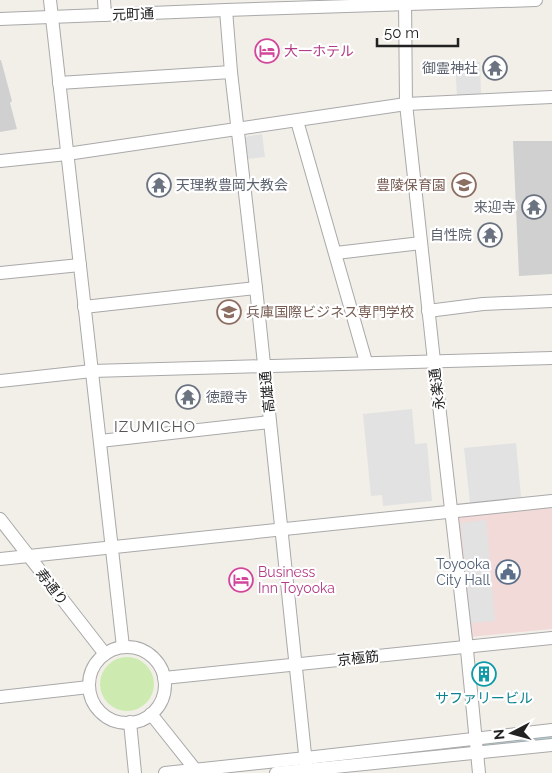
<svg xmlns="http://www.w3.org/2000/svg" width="552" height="773" font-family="Raleway,'Noto Sans JP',sans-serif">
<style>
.commercial{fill:#f2dad9}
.religious{fill:#d0d0d0}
.grass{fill:#cdebb0}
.parking{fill:#e2e2e2}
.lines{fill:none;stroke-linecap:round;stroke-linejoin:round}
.stream{stroke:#aad3df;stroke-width:3}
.minor-casing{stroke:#a9a9a9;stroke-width:14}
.minor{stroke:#fff;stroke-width:12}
.labels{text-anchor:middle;stroke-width:4.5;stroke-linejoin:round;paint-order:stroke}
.street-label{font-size:14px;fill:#222;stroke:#fff}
.hotel-label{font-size:14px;fill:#b23c85;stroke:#fff;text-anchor:start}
.worship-label{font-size:14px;fill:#5b616d;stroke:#fff;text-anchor:end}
.education-label{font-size:14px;fill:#785e54;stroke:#fff;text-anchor:end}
.service-label{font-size:14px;fill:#4e5e75;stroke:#fff;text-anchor:end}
.culture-label{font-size:14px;fill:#0d838f;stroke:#fff}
.neighbourhood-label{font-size:15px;letter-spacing:1px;fill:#555;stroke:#fff}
</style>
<rect width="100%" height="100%" fill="#f2efe9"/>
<!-- commercial -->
<path class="commercial" d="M552,506V629L470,637L458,516Z"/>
<!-- religious -->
<g class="religious">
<path d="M0,60H1L12,101L10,103L17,129L0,132Z"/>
<path d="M513,141H552V274L519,276Z"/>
</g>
<!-- grass -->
<circle class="grass" cx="127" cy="684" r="27"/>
<!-- parking -->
<g class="parking">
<path d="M480,62L481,95L457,96L455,64Z"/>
<path d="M262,134L265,157L247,159L244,137Z"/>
<path d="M412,409L415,444L427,443L432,501L383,506L382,495L371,496L363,414Z"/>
<path d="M516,443L521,497L470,503L464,448Z"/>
<path d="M486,520L495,621L471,623L461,523Z"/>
</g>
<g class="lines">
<!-- stream -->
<g class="stream">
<path d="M481,745L552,738"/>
<path d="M446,748L474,746"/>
</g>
<!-- minor casing -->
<g class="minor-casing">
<g id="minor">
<path d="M50,0L123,647"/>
<path d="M104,0L105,15"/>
<path d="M405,0L406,104L434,361L466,640L479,773"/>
<path d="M226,10L231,72L256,288L307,773"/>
<path d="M0,19L226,10L536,0"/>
<path d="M59,83L231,72"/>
<path d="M297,121L366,362"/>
<path d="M0,161L67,154L406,104L552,97"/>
<path d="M336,253L421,243"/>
<path d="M0,273L80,265"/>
<path d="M84,307L256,288"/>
<path d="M428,311L483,304L552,301"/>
<path d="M0,381L92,371L552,358"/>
<path d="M100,441L270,422"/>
<path d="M0,519L105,654"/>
<path d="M0,559L552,501"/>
<circle cx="127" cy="685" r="38"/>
<path d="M164,678L552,638"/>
<path d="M0,697L89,687"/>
<path d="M151,714L198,773"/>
<path d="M130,722L135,773"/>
<path d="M165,773L306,758L552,730"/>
<path d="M276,773L552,745"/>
</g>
</g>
<!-- minor -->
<use href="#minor" class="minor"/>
</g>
<!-- icons -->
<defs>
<g id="hotel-ring" transform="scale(1.25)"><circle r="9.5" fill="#fff" stroke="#d1479c" stroke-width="1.5"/><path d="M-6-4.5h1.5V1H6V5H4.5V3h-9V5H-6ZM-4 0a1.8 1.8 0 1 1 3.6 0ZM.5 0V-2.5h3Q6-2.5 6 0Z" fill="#d1479c"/></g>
<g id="temple-ring" transform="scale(1.25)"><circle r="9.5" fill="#fff" stroke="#6b7280" stroke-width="1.5"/><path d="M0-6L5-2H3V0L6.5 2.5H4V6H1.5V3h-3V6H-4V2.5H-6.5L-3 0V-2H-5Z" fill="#6b7280"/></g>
<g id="school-ring" transform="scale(1.25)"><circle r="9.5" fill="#fff" stroke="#8d6e63" stroke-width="1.5"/><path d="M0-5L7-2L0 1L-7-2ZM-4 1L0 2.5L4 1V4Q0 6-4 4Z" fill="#8d6e63"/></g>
<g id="civic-ring" transform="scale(1.25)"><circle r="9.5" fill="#fff" stroke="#5c6f8a" stroke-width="1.5"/><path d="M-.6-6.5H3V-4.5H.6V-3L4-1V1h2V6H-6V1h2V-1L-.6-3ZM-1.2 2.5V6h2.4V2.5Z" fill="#5c6f8a"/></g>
<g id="building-ring" transform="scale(1.25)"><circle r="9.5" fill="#fff" stroke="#0f9aa8" stroke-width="1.5"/><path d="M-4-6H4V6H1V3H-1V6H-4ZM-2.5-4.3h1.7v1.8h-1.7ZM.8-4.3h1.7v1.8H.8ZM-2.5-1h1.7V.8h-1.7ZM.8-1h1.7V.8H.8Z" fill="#0f9aa8"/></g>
</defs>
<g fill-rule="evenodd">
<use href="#hotel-ring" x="267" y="51"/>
<use href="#temple-ring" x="495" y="68"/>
<use href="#temple-ring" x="159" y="185"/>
<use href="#school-ring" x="464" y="185"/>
<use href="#temple-ring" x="534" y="207"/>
<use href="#temple-ring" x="490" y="235"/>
<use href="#school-ring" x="229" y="312"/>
<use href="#temple-ring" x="188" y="397"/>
<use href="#civic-ring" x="508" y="572"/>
<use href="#hotel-ring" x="241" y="580"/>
<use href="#building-ring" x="484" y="674"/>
</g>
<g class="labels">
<!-- street labels -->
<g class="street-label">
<text transform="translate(133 14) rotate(-2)" y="5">元町通</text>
<text transform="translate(437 389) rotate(-97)" y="5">永楽通</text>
<text transform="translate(267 392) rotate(-96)" y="5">高雄通</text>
<text transform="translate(52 587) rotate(52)" y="5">寿通り</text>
<text transform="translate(358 658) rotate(-6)" y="5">京極筋</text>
</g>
<!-- hotel labels -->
<g class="hotel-label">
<text x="284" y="56">大一ホテル</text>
<text x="258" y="577">Business<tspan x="258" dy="16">Inn Toyooka</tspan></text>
</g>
<!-- worship labels -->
<g class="worship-label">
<text x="478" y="73">御霊神社</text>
<text x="176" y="190" text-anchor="start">天理教豊岡大教会</text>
<text x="516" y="212">来迎寺</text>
<text x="472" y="240">自性院</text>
<text x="206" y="402" text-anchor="start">徳證寺</text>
</g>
<!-- education labels -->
<g class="education-label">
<text x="446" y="190">豊陵保育園</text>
<text x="246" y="317" text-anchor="start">兵庫国際ビジネス専門学校</text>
</g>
<!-- service labels -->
<g class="service-label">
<text x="490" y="569">Toyooka<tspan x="490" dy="16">City Hall</tspan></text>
</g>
<!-- culture labels -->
<g class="culture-label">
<text x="484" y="703">サファリービル</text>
</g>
<!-- neighbourhood labels -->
<g class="neighbourhood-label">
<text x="155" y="432">IZUMICHO</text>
</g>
</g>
<!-- north arrow -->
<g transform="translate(512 733) rotate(264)" stroke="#ffffff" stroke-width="4" paint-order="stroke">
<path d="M0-4L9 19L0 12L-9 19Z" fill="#222222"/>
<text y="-8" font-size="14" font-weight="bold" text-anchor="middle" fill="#222222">N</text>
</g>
<!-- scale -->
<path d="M377 38v8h81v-8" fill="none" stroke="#222222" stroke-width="2.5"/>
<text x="384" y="38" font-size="15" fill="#222222" stroke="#ffffff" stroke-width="4" paint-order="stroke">50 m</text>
</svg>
